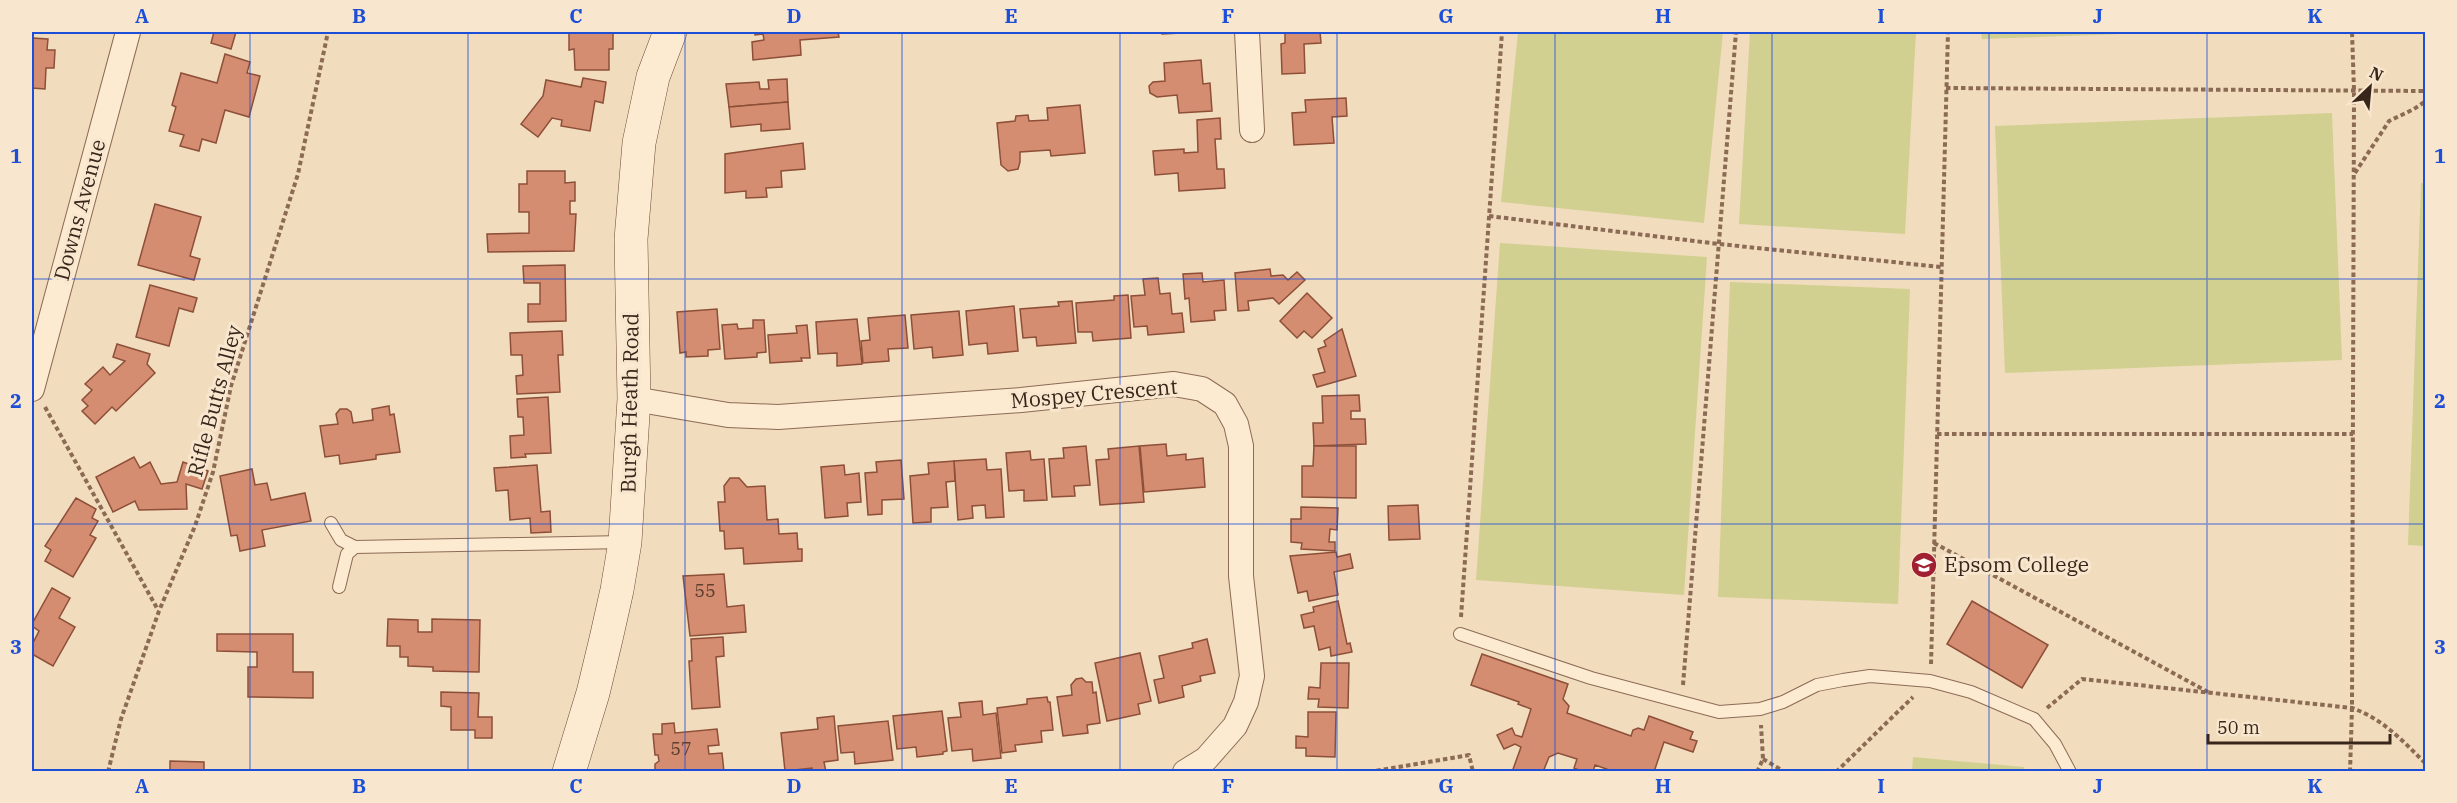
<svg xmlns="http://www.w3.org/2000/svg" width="2457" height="803" font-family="'IBM Plex Serif',serif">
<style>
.green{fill:#d1d091}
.building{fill:#d48d70;stroke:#8d4f38;stroke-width:1.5}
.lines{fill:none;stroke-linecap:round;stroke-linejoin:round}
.lane-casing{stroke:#8c6b55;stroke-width:14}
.street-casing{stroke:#8c6b55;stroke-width:26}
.secondary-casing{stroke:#6d4c38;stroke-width:34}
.path{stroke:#8c6b55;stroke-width:4;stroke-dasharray:4.5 3;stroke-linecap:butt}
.lane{stroke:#fcead1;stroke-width:12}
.street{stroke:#fcead1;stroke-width:24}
.secondary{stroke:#fcead1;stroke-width:33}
.grid{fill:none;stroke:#1d4ed8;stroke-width:1.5;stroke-opacity:0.55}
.labels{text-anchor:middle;stroke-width:6;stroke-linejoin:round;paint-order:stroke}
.number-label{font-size:18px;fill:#604030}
.street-label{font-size:21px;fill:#39261b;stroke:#f8e7ce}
.poi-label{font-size:21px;fill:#39261b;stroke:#f8e7ce;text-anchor:start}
.neatline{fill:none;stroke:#1d4ed8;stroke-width:2}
.grid-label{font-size:20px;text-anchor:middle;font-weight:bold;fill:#1d4ed8}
</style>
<rect width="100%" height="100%" fill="#f2dcbe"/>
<!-- green -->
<g class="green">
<path d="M1518,32H1723L1704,223L1501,202Z"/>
<path d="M1750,32H1916L1905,234L1739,224Z"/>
<path d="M1981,32H2177L1982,39Z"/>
<path d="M2332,113L2342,360L2005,373L1995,126Z"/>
<path d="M2421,183H2426L2425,546L2408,545Z"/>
<path d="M1500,243L1707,257L1684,595L1476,580Z"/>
<path d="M1730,282L1910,289L1898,604L1718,597Z"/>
<path d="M1913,757L2024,767V771H1912Z"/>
</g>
<!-- building -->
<g class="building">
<path d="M214,32H236L231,49L211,43Z"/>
<path d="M569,32H613V49H609V70H575L574,49L569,50Z"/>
<path d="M755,32H838L839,37L800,40L801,55L753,60L752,42L764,40L763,34L755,35Z"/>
<path d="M1162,32H1201L1162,34Z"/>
<path d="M1285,32H1320L1321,43L1304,44L1305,73L1282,74L1281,44L1285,43Z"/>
<path d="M32,38L48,39L47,50H55L54,68H46L45,89L32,88Z"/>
<path d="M225,54L250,62L247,73L260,76L249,117L225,110L216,143L202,139L199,151L180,146L184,135L169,131L176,107L172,105L181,73L217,83Z"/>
<path d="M1201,60L1203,84L1210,83L1212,111L1179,113L1177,95L1157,97L1150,93L1149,86L1153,82L1165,81L1164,63Z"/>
<path d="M583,78L606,82L603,103L595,101L590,131L561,126L562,120L552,118L538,137L521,124L543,96L546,80L581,87Z"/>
<path d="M787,79L788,102L729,107L726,84L759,82L760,89H769L768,80Z"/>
<path d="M1346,98L1347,116L1332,117L1334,143L1294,145L1292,113L1306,112L1305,100Z"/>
<path d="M788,102L790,129L761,131V124L731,127L729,107Z"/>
<path d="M1080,105L1085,153L1051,156L1050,150L1020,152V162L1018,169L1008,171L1001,165L997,123L1015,121L1016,116L1028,115L1029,121L1048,120L1047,108Z"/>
<path d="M1220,118L1221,139H1215L1217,169H1224L1225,188L1179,191L1178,173L1155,175L1153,151L1184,149V153L1198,152L1197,120Z"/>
<path d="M803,143L805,169L781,171L782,187L766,188L767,197L746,198V191L725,193V154Z"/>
<path d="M527,171H565V183L575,182V201H570V214H576L574,251L488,252L487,234L529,233V212H519V184H527Z"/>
<path d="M155,204L201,217L190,256L200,259L194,280L138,265Z"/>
<path d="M565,265L566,321L528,322V304H540V283H524L523,266Z"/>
<path d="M1270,269L1271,276L1283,275L1288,280L1297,272L1305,280L1279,304L1273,298L1248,301L1249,310L1238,311L1235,273Z"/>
<path d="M1202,273L1203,282L1224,280L1226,310L1214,311L1215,320L1191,322L1189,298L1185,299L1183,274Z"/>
<path d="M1158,278L1160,294L1170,293L1172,314L1182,313L1184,332L1148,335L1147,326L1134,327L1131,296L1145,295L1143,279Z"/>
<path d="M150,285L197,298L193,312L179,308L169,346L136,337Z"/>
<path d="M1307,293L1332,318L1312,338L1304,331L1297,338L1280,321Z"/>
<path d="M1128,295L1131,338L1093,341L1092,332H1078L1076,303L1114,300V296Z"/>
<path d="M1072,301L1076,343L1037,346L1036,337L1023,338L1020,309L1059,306L1058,302Z"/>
<path d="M1014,306L1018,351L988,354L987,343L969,345L966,311Z"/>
<path d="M717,309L720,349L708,350V356L686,357V352L680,353L677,312Z"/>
<path d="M959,311L963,355L933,358L932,347L914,349L911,315Z"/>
<path d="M905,315L908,348L888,349L889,361L863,363L861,341L870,340L868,318Z"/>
<path d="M857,319L862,364L837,366V353L818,354L816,322Z"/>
<path d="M753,320H764L766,352L757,353V357L725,359L722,325L737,324L738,329L753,328Z"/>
<path d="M807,325L810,358H801L802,361L770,363L768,335L797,333L796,326Z"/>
<path d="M1342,329L1356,376L1317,387L1313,375L1325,372L1318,349L1326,346L1324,341Z"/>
<path d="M562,331L563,355H558L560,392L517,394L516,376L523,375L522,355H511L510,333Z"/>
<path d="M117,344L150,354L147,364L155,373L116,411L112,407L95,424L82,411L88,406L82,400L92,390L85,384L103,367L110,375L125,361L113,357Z"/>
<path d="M1359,395L1360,411H1351V419H1365L1366,444L1314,446L1313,423H1323L1322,396Z"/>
<path d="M548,397L551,453L525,454L526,457L511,458L510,436L524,435L523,417H518L517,399Z"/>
<path d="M389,406L390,415L394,414L400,452L376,455V459L340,464L339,455L325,457L320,426L338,424L336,414L340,409H347L351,412L353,423L373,420L372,409Z"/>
<path d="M1166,444L1167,456L1186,454V460L1203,458L1205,487L1144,492L1140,446Z"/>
<path d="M1086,446L1090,485L1074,486L1075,496L1052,497L1049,459L1064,458L1063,448Z"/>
<path d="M1139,446L1144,502L1100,505L1096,460L1109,459L1108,449Z"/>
<path d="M1314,446H1356V498L1302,497V466H1313Z"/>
<path d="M1030,451L1031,460L1044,459L1047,500L1024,501V490L1009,491L1006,453Z"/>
<path d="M134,457L140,468L150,462L161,484L177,482L183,462L208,471L202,489L186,484L187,509L139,510L135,501L113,512L96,477Z"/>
<path d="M986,459L987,470L1001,469L1004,517L986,518L985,505L972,506L973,518L958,520L954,461Z"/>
<path d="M901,460L904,499L882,500V514L868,515L865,473L877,472L876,462Z"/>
<path d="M954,461L955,481L946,482L948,507L931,508V522L913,523L910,476L929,474L928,463Z"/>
<path d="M537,465L541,512L550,511L551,532L531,533L530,518L510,520L508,490L496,491L494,468Z"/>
<path d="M844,465L845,475L859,473L861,502L847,503L848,516L825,518L821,467Z"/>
<path d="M252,469L255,485L267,483L271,500L305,493L311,521L262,530L265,546L240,551L237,535L231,536L220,476Z"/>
<path d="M730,478H739L747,487L765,486L767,520L778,519L779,534L797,533L798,549H802V561L744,564L743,548L725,549L724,531H720L718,502H725L724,486Z"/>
<path d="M76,498L96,509L92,518L98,521L90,535L96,538L73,577L45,561L51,550L45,546Z"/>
<path d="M1418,505L1420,539L1389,540L1388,506Z"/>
<path d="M1301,507L1338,508L1337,530L1330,529L1329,542H1335V551L1301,549L1302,543L1291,542V519H1301Z"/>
<path d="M1336,552L1337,557L1350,554L1353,568L1334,572L1338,595L1309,601L1307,591L1298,593L1290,556Z"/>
<path d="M724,574L727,607L744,605L746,632L690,636L683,576Z"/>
<path d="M52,588L70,598L59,618L75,627L53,666L32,654V645L39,631L32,626V624Z"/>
<path d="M1338,601L1347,644L1350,643L1352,652L1331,656L1330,647L1319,650L1314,626L1304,628L1301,615L1314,612L1313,607Z"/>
<path d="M1972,601L2048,645L2022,688L1947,644Z"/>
<path d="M388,619L418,620V632H432V619L480,620L479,672L433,671V667L408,666V657H400V646H387Z"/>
<path d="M217,634H293V672H313V698L248,697V667H257V652L217,651Z"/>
<path d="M723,637L724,656L716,657L720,707L692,709L689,661H692L691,639Z"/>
<path d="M1207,639L1215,673L1200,676L1201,681L1182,686L1184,697L1159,703L1154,680L1164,678L1159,656L1193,648L1192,643Z"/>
<path d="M1140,653L1151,701L1138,704L1140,714L1107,721L1095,663Z"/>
<path d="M1482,654L1568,684L1563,699L1569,706L1567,713L1631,736L1633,730L1638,728L1644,730L1649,716L1693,732L1690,739L1697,741L1693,752L1664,742L1654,772H1615L1595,765L1593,772H1583L1574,768L1577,759L1558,753L1549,757L1543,772H1512L1521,747L1515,744L1504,749L1497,735L1512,728L1515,735L1522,737L1531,709L1518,704L1519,702L1471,685Z"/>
<path d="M1321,663H1349L1348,708L1318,707L1319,699H1308L1309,687L1320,688Z"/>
<path d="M1082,678L1086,682H1092L1093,693L1096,692L1100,723L1087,725L1088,733L1063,736L1057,697L1072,695L1071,685L1076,679Z"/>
<path d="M441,692L479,693L478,717H492V738H475V730H451V707L441,706Z"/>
<path d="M1047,697L1048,702H1050L1053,730L1041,731L1042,742L1015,745L1016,751L1002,753L997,708L1027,704V699Z"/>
<path d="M982,701L983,715L996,713L1001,758L973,761L972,749L952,751L948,718L961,717L959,703Z"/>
<path d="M942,711L947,751L943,752V754L917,757L916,747L897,749L893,716Z"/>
<path d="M1308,712H1336L1335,757L1306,756V748H1296V736L1308,737Z"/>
<path d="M834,716L838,760L824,762L826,772H812V768L785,771L781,733L818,729L817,718Z"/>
<path d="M888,721L893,760L855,764L854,752L841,753L838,726Z"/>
<path d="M674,723L675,733L717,729L719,745L708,746L709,754L722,753L724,772L655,771V764L659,761L658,755H655L653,734H662V724Z"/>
<path d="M170,761L204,762V772H170Z"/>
</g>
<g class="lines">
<!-- lane casing -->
<g class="lane-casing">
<g id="lane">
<path d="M331,523L341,540L355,547L347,554L339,587"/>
<path d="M355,547L624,542"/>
<path d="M1460,634L1591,678L1719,712L1760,709L1783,702L1817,685L1843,680L1870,676L1930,681L1971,692L2034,719L2055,744L2070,772"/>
</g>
</g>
<!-- street casing -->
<g class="street-casing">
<g id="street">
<path d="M1247,32L1252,130"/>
<path d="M32,389L128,32"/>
<path d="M634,399L728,415L778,417L1021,400L1174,384L1202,389L1225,404L1236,424L1241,446V576L1252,676L1246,702L1235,726L1206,759L1185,772"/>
</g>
</g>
<!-- secondary casing -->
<g class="secondary-casing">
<path id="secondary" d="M569,772L593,693L606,639L617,590L625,542L634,399L631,239L639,143L653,77L670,32"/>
</g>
<!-- path -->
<g class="path">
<path d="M1946,88L2426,91"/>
<path d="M2355,173L2389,121L2414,109L2426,101"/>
<path d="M1489,216L1719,244L1941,267"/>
<path d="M45,407L158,610"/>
<path d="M1937,434H2353"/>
<path d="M1934,543L2208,692"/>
<path d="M1461,617L1502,32"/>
<path d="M1931,664L1948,32"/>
<path d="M1683,685L1736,32"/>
<path d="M2047,708L2082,679L2352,708C2383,719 2403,741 2426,764"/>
<path d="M1763,759L1785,772"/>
<path d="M108,772L121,719L159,611L195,526L213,472L231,386L298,174L328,32"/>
<path d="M1369,772L1469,755L1473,772"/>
<path d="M1757,772L1763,759L1761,725"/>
<path d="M1836,772L1913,697"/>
<path d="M2350,772L2352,708L2354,90L2352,32"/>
</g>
<!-- lane -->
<use href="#lane" class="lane"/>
<!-- street -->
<use href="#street" class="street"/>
<!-- secondary -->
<use href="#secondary" class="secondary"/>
</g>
<!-- grid -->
<path class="grid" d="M250,32V772M468,32V772M685,32V772M902,32V772M1120,32V772M1337,32V772M1555,32V772M1772,32V772M1989,32V772M2207,32V772M32,279H2426M32,524H2426"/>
<!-- icons -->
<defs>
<g id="school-disc" transform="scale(1.35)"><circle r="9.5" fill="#a01f30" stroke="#f8e7ce"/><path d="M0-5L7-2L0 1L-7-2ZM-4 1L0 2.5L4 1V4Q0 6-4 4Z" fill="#fff"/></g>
</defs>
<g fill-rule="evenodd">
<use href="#school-disc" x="1924" y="565"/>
</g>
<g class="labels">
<!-- number labels -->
<g class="number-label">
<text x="705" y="597">55</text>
<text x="681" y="755">57</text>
</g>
<!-- street labels -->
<g class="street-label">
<text transform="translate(80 210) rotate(-75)" y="7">Downs Avenue</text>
<text transform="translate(1094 394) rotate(-5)" y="7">Mospey Crescent</text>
<text transform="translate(215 401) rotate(-75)" y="7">Rifle Butts Alley</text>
<text transform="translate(630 403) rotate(-89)" y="7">Burgh Heath Road</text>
</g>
<!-- poi labels -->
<g class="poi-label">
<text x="1944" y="572">Epsom College</text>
</g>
</g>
<!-- border -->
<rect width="2457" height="803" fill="none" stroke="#f8e7ce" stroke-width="66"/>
<!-- north arrow -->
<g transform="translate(2370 87) rotate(26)" stroke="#f8e7ce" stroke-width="4.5" paint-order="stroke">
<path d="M0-4.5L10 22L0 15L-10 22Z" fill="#39261b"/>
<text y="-9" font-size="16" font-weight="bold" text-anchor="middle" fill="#39261b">N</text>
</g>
<!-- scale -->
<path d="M2208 734v9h182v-9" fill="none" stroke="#39261b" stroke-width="3"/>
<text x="2217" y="734" font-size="18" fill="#39261b" stroke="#f8e7ce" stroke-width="4.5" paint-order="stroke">50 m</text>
<rect x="33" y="33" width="2391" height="737" class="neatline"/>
<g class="grid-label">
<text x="142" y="23">A</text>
<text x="359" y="23">B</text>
<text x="576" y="23">C</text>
<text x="794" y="23">D</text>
<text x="1011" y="23">E</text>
<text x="1228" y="23">F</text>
<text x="1446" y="23">G</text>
<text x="1663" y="23">H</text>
<text x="1881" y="23">I</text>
<text x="2098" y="23">J</text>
<text x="2315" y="23">K</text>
<text x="16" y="163">1</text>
<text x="2440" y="163">1</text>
<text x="16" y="408">2</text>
<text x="2440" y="408">2</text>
<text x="16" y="654">3</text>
<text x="2440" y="654">3</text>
<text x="142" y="793">A</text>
<text x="359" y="793">B</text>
<text x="576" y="793">C</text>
<text x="794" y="793">D</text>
<text x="1011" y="793">E</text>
<text x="1228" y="793">F</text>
<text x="1446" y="793">G</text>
<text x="1663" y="793">H</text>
<text x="1881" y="793">I</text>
<text x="2098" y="793">J</text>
<text x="2315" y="793">K</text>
</g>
</svg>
